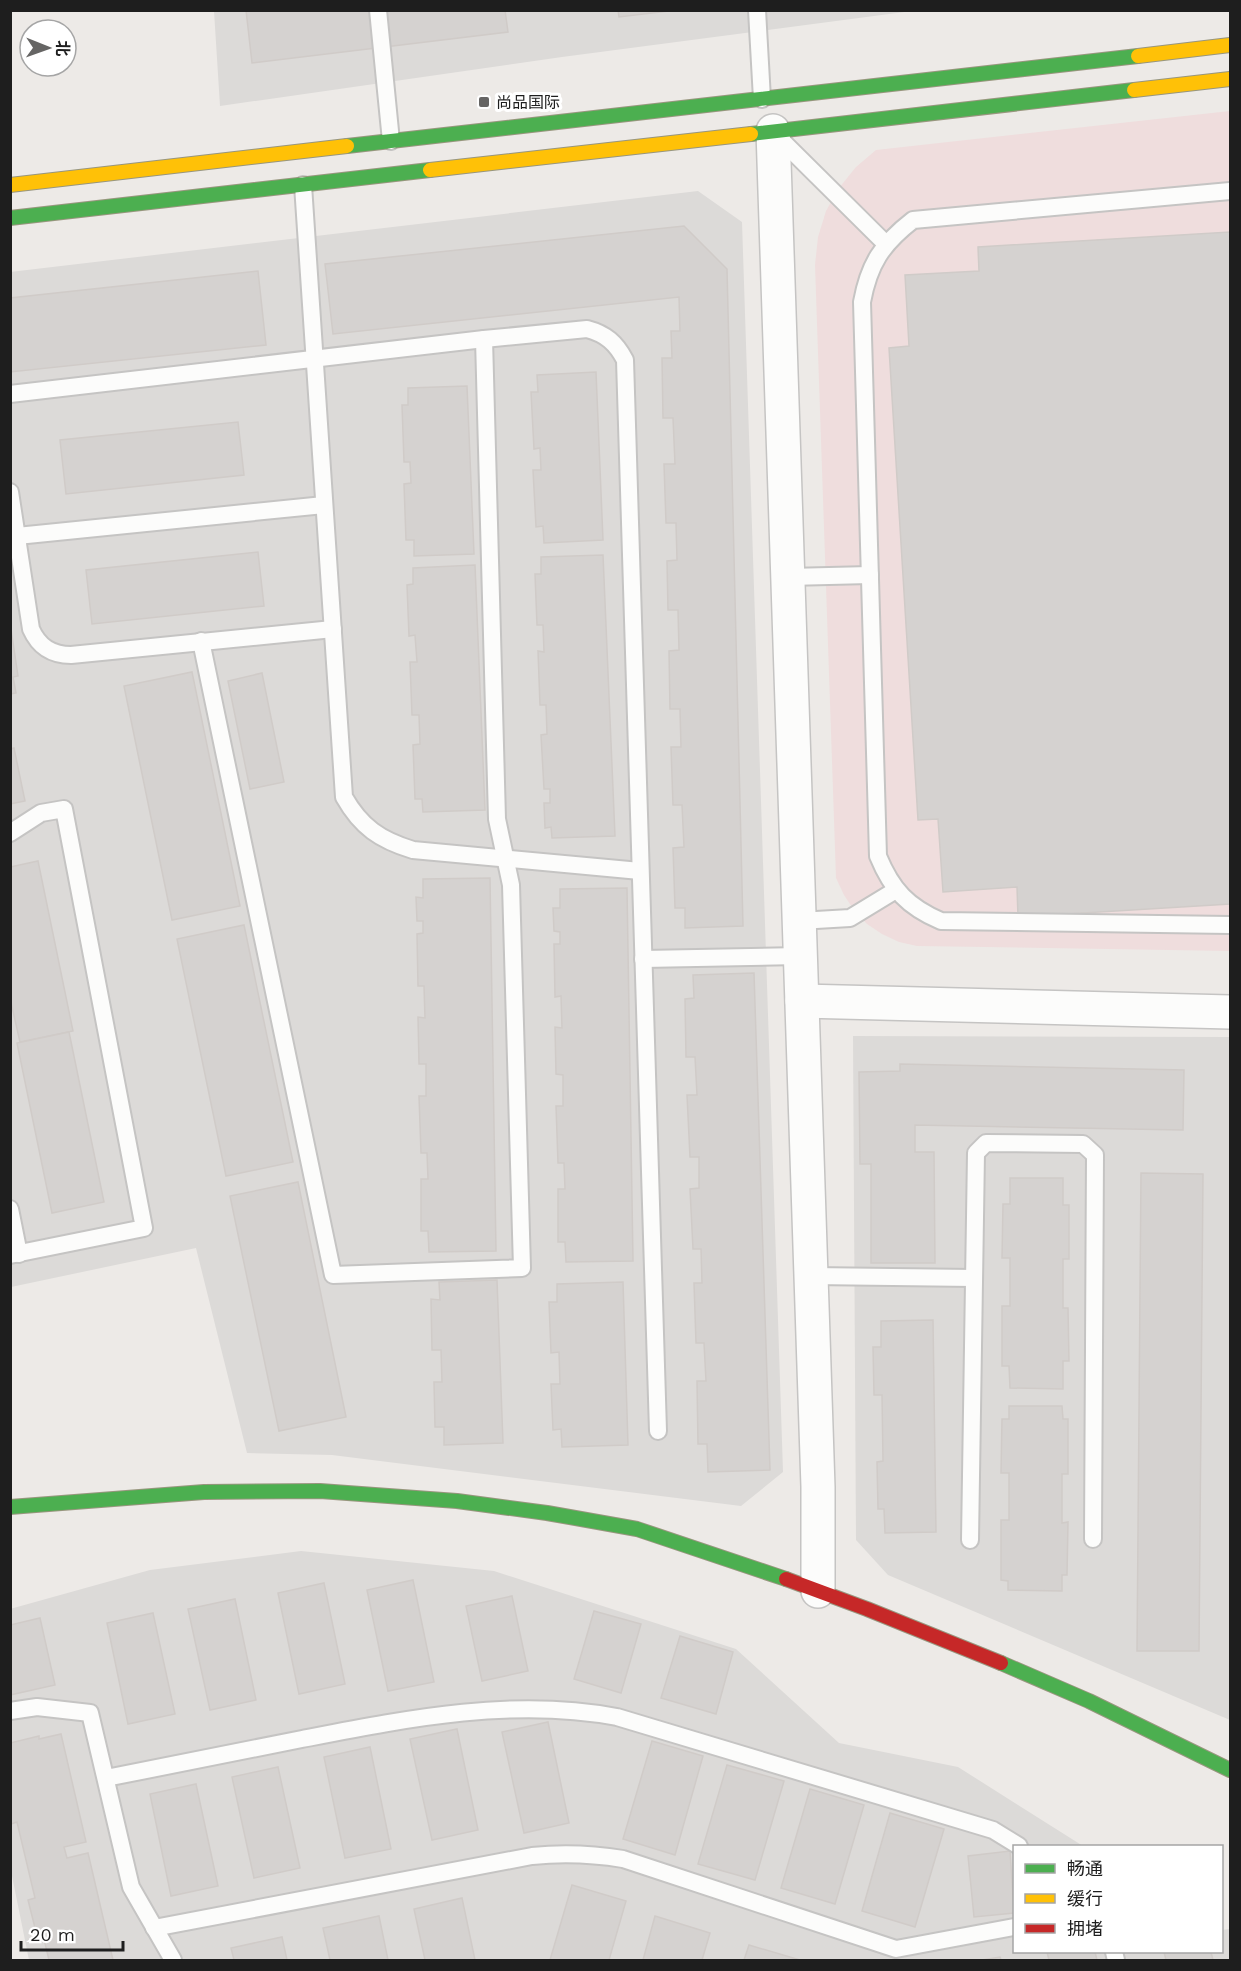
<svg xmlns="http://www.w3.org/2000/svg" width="1241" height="1971" font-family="'Work Sans','Noto Sans SC',sans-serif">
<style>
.residential{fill:#dcdad8}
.commercial{fill:#efdddd}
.building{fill:#d5d2d0;stroke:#d0cbc8;stroke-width:1.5}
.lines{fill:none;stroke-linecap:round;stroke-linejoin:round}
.lane-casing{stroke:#c5c4c3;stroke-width:20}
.street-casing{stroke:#c5c4c3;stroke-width:36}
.fast-casing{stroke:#98967e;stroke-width:16}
.slow-casing{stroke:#98967e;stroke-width:16}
.jam-casing{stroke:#98967e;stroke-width:16}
.lane{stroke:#fcfcfb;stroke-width:16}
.street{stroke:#fcfcfb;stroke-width:33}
.fast{stroke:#4caf50;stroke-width:14}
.slow{stroke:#ffc107;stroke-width:14}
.jam{stroke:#c62828;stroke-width:14}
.poi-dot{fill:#666564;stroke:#fff;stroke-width:2}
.labels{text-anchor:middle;stroke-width:6;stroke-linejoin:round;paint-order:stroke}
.poi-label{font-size:16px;fill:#1e1e1e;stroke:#fff;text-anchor:start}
</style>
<rect width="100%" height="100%" fill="#edeae7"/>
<!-- residential -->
<g class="residential">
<path d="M214,11H912L562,57L220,106Z"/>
<path d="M698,191L742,222L783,1472L741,1506L332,1455L247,1453L196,1248L11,1287L10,272Z"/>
<path d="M853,1036L1230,1037V1720L888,1575L856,1540Z"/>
<path d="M301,1551L494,1571L736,1649L839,1743L958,1767L1083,1846H1014V1952H1222V1930L1230,1929V1960H29L11,1871L10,1609L150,1570Z"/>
</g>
<!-- commercial -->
<path class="commercial" d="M1230,111V951L917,946L899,942L882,934L867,924L854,910L844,895L836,878L815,265L818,237L826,211L839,188L856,167L876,150Z"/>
<!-- building -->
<g class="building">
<path d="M246,10H505L508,32L252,63Z"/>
<path d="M618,10H677L619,17Z"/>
<path d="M684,226L727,269L743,926L685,928V908H675L673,848L684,847L682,805H673L671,747H681L680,709H670L669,651L679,650L678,610H668L667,561L677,560L676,523H666L664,464H675L673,418H663L662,358H672L671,331H680L679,297L333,334L325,264Z"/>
<path d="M1230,232V904L1018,917L1017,887L943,892L938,819L918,820L889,348L909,346L905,275L979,271L978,247Z"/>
<path d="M258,271L266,345L10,372V298Z"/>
<path d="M596,372L603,540L544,543L543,526L536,527L533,470H541L540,448L534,449L531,392H538L537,375Z"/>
<path d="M467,386L474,554L414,556V540H406L404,484L411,483L410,462H404L402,405H408V388Z"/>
<path d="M238,422L244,475L66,494L60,440Z"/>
<path d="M258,552L264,606L92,624L86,570Z"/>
<path d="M603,555L615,836L552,838L551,827L545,828L544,803H550V789H544L541,735L547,734L546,705H540L538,651L544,652L543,625H537L535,574H541V557Z"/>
<path d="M475,565L485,810L423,812L422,799H415L413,745L420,744L419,715H412L410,662H417L415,635L409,636L407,585L413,584V568Z"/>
<path d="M11,629L18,676L13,677L16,693L10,694Z"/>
<path d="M192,672L240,906L172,920L124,686Z"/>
<path d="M262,673L284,782L250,789L228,681Z"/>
<path d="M14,748L25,801L10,804V749Z"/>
<path d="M38,861L73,1031L20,1042L10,998V867Z"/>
<path d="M490,878L496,1251L429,1252L428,1231H421V1179H428L427,1153H421L419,1096H426V1064H419L418,1017L425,1018L424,986H418L417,934L423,933V921H417L416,897L423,898V879Z"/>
<path d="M627,888L633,1261L566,1262L565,1242H558V1189H565L564,1163H558L556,1106H563V1075L556,1074L555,1027L562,1028L561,996L555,997L554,944H560V932L554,931L553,908H560V889Z"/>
<path d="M244,925L293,1162L226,1176L177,939Z"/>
<path d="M754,973L770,1470L708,1472L707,1444H698L697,1381H706L704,1343H696L694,1283H702L701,1249H693L690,1189L699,1188V1157H690L687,1095H697L695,1057H686L685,999L694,998L693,975Z"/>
<path d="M69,1032L104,1202L52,1213L17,1043Z"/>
<path d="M900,1064L1184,1070L1183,1130L915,1125V1152H934L935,1263H871V1164H860L859,1072L900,1071Z"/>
<path d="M1141,1173L1203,1174L1199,1651H1137Z"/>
<path d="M1010,1178H1063V1205H1069V1259H1063V1308H1068L1069,1361H1063V1389L1010,1388L1009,1366H1002V1306H1010V1258H1002L1003,1204H1010Z"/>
<path d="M298,1182L346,1417L279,1431L230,1196Z"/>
<path d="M497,1280L503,1443L444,1445V1427H435L434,1382H442L441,1350H432L431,1299L440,1300L439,1282Z"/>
<path d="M623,1282L628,1445L562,1447L561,1429L553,1430L551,1384H560L559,1352L551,1353L549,1302H557V1284Z"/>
<path d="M933,1320L936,1532L885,1533L884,1509H878L877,1462L883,1461L882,1395H874L873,1347H881V1321Z"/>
<path d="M1009,1406H1062L1063,1419H1068V1474H1062V1523L1068,1522L1067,1575H1062V1591L1008,1590V1581L1001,1580V1520H1009V1473H1001L1002,1419H1009Z"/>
<path d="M413,1580L434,1682L388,1691L367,1590Z"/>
<path d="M324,1583L345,1684L299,1694L278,1593Z"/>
<path d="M512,1596L528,1671L482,1681L466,1606Z"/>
<path d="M235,1599L256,1700L210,1710L188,1609Z"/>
<path d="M594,1611L641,1624L621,1693L574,1679Z"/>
<path d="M153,1613L175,1714L128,1724L107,1623Z"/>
<path d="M40,1618L55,1685L10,1695V1625Z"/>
<path d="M680,1636L733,1652L716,1714L661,1698Z"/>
<path d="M548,1722L569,1823L524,1833L502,1732Z"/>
<path d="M457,1729L478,1830L432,1840L410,1739Z"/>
<path d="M61,1734L86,1842L64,1847L67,1858L88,1853L113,1960H49L44,1939L38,1940L28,1900L35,1898L17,1822L11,1824L10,1821V1743L39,1736V1739Z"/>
<path d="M652,1741L703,1756L675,1855L623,1839Z"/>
<path d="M370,1747L391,1849L345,1858L324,1757Z"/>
<path d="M727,1765L784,1781L755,1880L698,1864Z"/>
<path d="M278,1767L300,1868L254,1878L232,1777Z"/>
<path d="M196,1784L218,1886L171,1896L150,1794Z"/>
<path d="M810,1789L864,1805L835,1904L781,1888Z"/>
<path d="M890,1813L944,1829L915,1927L862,1911Z"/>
<path d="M1010,1851L1014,1913L974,1917L968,1856Z"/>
<path d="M572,1885L626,1901L609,1960H550Z"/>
<path d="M462,1898L475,1960H425L414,1909Z"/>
<path d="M379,1916L388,1960H330L323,1928Z"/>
<path d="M655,1916L710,1933L702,1960H643Z"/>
<path d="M282,1937L287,1960H234L231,1948Z"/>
<path d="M749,1945L800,1960H744Z"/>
<path d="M1047,1952H1095L1097,1960H1049Z"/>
<path d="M1164,1952H1211L1213,1960H1166Z"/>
<path d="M1000,1957L1001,1960H982Z"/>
</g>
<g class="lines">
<!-- lane casing -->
<g class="lane-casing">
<g id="lane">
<path d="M378,10L391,141"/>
<path d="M757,10L762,99"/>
<path d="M774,133L886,244"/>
<path d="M303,185L344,797C361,827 380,840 413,850L640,871"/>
<path d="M1230,191L913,220C882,244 869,264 862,302L878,856C892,890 908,907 941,921L1230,925"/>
<path d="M10,394L484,339L587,329C606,334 616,343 625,360L658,1431"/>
<path d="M10,492L31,629C39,647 52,655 71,655L333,629"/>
<path d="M17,536L324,505"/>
<path d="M788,577L870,575"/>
<path d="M201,641L333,1275L522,1268L511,885L497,819L484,339"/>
<path d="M10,833L41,813L64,809L144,1228L10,1255"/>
<path d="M799,921L850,918L896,890"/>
<path d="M643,959L800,956"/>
<path d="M10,1209L19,1254"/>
<path d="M811,1276L974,1278"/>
<path d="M970,1540L976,1153L986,1143L1083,1144L1095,1155L1093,1539"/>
<path d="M10,1711L37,1707L90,1713L131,1887L173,1960"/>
<path d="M106,1778C172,1765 237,1752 302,1739C405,1719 513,1697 617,1717L993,1830L1019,1846"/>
<path d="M154,1928L532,1856C563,1853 592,1854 623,1859L896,1949L1014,1927"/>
<path d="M1114,1952L1116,1960"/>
</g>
</g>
<!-- street casing -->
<g class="street-casing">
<g id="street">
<path d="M773,131L818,1487V1591"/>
<path d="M802,1001L1230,1012"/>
</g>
</g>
<!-- fast casing -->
<g class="fast-casing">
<g id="fast">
<path d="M751,134L1134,90"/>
<path d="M347,146L1138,56"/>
<path d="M10,218L430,170"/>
<path d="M10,1507L204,1492L320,1491L457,1501L547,1513L637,1529L786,1579"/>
<path d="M1001,1663L1089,1701L1230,1770"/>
</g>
</g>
<!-- slow casing -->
<g class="slow-casing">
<g id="slow">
<path d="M1138,56L1230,45"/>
<path d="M1134,90L1230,79"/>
<path d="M430,170L751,134"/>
<path d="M10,185L347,146"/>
</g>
</g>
<!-- jam casing -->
<g class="jam-casing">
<path id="jam" d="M786,1579L867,1609L1001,1663"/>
</g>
<!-- lane -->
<use href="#lane" class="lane"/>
<!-- street -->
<use href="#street" class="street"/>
<!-- fast -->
<use href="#fast" class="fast"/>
<!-- slow -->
<use href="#slow" class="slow"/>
<!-- jam -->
<use href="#jam" class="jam"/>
</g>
<!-- markers -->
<rect class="poi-dot" x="478" y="96" width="12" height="12" rx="3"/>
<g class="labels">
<!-- poi labels -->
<g class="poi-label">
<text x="496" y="108">尚品国际</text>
</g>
</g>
<!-- border -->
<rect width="1241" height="1971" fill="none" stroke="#1e1e1e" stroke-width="24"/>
<!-- legend -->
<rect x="1013" y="1845" width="210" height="108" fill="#ffffff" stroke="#a5a5a5" stroke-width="1.5"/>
<rect x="1025" y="1864" width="30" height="9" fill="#4caf50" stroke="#a5a5a5" stroke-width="1.5"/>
<text x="1067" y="1875" font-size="18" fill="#1e1e1e">畅通</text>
<rect x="1025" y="1894" width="30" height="9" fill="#ffc107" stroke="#a5a5a5" stroke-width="1.5"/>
<text x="1067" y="1905" font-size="18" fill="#1e1e1e">缓行</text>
<rect x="1025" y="1924" width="30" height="9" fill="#c62828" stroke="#a5a5a5" stroke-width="1.5"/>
<text x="1067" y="1935" font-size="18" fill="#1e1e1e">拥堵</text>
<!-- north arrow -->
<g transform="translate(48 48) rotate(91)"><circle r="28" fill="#ffffff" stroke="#a5a5a5" stroke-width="1.5"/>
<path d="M0-4.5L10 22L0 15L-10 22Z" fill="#666564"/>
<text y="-9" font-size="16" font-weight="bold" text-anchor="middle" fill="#1e1e1e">北</text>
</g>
<!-- scale -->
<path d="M21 1941v9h102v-9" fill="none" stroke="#1e1e1e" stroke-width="3"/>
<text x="30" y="1941" font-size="18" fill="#1e1e1e" stroke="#ffffff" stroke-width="4.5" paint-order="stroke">20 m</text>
</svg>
